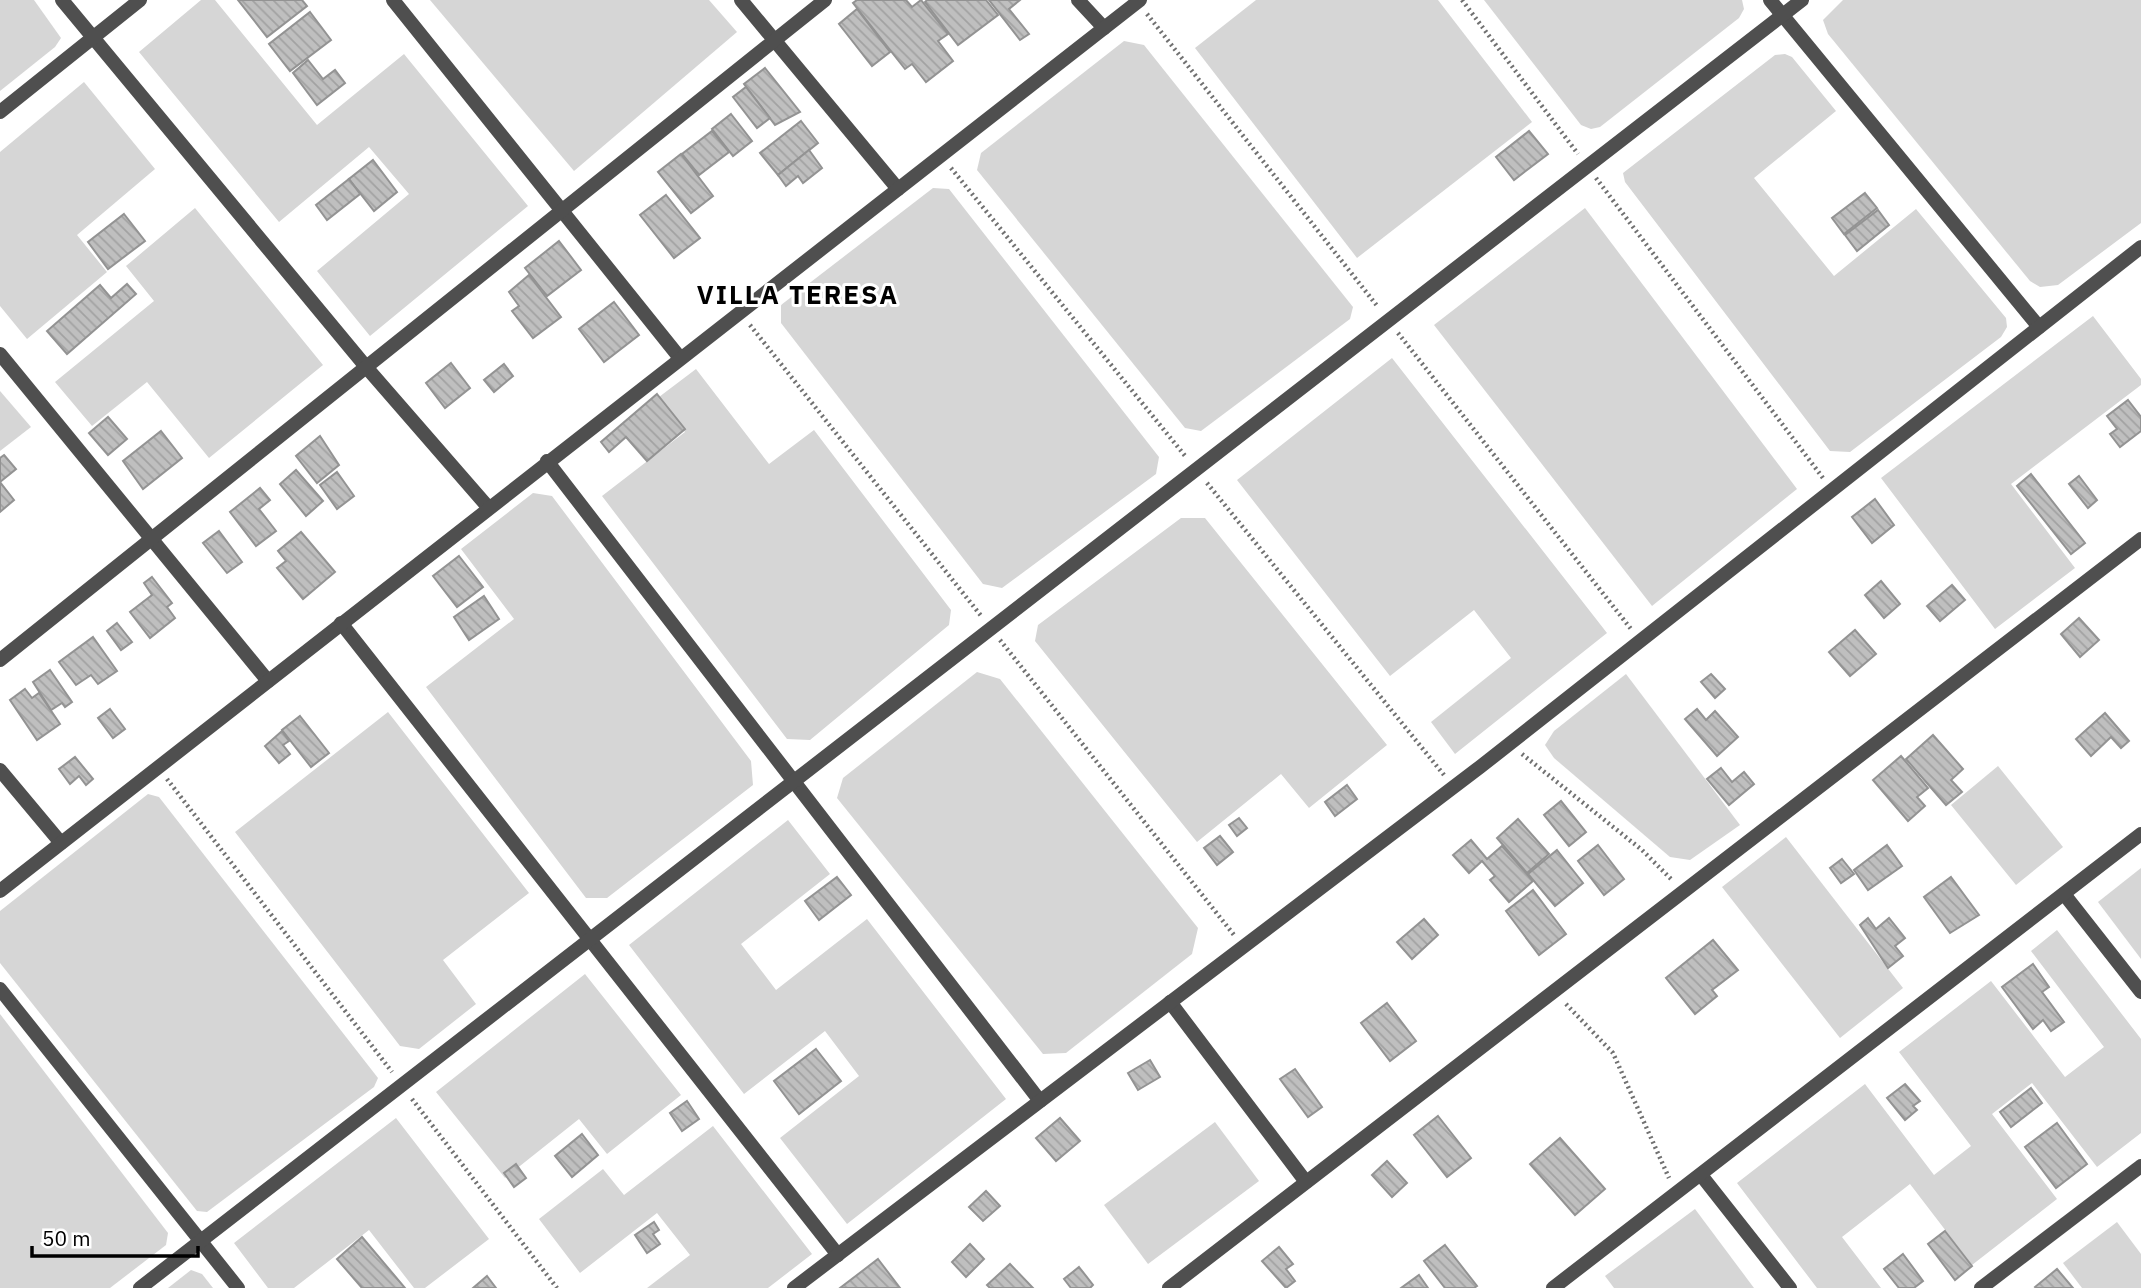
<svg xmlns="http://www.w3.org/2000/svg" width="2141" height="1288" font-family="'IBM Plex Sans',sans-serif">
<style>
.green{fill:#d6d6d6}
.building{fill:url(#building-back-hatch);stroke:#939393;stroke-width:2}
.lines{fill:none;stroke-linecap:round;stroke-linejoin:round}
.path{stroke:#717171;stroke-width:4.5;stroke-dasharray:2 3.5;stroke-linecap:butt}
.street{stroke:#4f4f4f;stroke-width:14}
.labels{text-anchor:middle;stroke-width:6;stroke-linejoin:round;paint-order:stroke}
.district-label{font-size:26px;font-weight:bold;letter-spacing:2px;fill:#000;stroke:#fff}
</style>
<defs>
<pattern id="building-back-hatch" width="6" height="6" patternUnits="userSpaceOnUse" patternTransform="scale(1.75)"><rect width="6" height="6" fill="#bfbfbf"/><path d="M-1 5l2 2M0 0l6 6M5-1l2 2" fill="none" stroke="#a2a2a2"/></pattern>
</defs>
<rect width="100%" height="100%" fill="#fff"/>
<!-- green -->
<g class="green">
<path d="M0,0H34L61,38L55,47L0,91Z"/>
<path d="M201,0H215L317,125L404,54L528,206L370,336L317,271L409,194L369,147L279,222L139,52Z"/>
<path d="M430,0H709L737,32L574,171Z"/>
<path d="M1256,0H1438L1532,122L1357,258L1195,48Z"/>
<path d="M1484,0H1742L1744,9L1739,18L1600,127L1591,129L1581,125Z"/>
<path d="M1843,0H2141V223L2058,285L2040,287L2030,281L1828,34L1823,20Z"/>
<path d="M1124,41L1144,45L1353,307L1350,319L1201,431L1185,428L977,170L981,153Z"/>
<path d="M1785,54L1792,57L1836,111L1754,178L1834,276L1916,209L2006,318L2007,327L2001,337L1850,452L1830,451L1625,182L1623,173L1775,55Z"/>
<path d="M84,82L155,169L77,235L107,272L27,339L0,306V152Z"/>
<path d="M933,188L949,189L1159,457L1156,474L1002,588L983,584L781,323V305Z"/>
<path d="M195,208L323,365L209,458L147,382L92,426L55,382L154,301L126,266Z"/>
<path d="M1585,208L1797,489L1652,606L1434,325Z"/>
<path d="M2093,316L2141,379V385L2011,484L2075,568L1995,629L1881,478Z"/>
<path d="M1392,358L1607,633L1455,754L1431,722L1511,658L1474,610L1390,676L1237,480Z"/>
<path d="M696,369L769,464L814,430L951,610L949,625L810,740L787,739L602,496L685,432L659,397Z"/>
<path d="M0,391L31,427L0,451Z"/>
<path d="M533,493L552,496L751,761L753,785L607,898H586L426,687L514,619L461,549Z"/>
<path d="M1181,518H1205L1387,745L1309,808L1281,774L1197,842L1035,641L1038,625Z"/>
<path d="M977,672L1000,679L1198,928L1192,954L1066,1053L1043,1054L837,798L843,778Z"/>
<path d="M1626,674L1740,825L1690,860L1670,857L1554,758L1545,745L1554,731Z"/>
<path d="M388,712L529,893L443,960L476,1004L419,1049L400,1046L235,832Z"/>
<path d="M1998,766L2063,847L2016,885L1951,805Z"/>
<path d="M148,794L159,797L378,1078L374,1087L207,1212L197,1211L0,963V911Z"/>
<path d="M788,820L830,874L741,944L776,990L867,919L1006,1099L847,1224L780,1138L859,1076L825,1031L744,1094L629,945Z"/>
<path d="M1786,837L1903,988L1840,1038L1722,887Z"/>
<path d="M2141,868V959L2098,902Z"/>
<path d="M2057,930L2141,1039V1133L2097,1167L2032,1083L1992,1114L2057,1199L1972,1265L1910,1184L1842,1237L1881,1288H1817L1737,1183L1865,1084L1934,1175L1971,1146L1899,1052L1991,981L2065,1077L2104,1047L2031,951Z"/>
<path d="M585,974L681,1095L607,1154L579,1119L505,1178L436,1092Z"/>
<path d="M0,1014L168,1233L166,1245L110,1288H0Z"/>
<path d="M396,1118L489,1239L425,1288H414L369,1230L294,1288H268L234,1243Z"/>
<path d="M1215,1122L1259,1181L1148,1264L1104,1205Z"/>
<path d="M713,1126L812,1254L768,1288H647L690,1255L657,1213L580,1273L539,1219L603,1169L624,1195Z"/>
<path d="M1695,1209L1754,1288H1614L1605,1276Z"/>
<path d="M2117,1222L2141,1254V1288H2082L2063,1263Z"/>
<path d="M191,1270L202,1274L213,1288H168Z"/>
</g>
<!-- building -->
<g class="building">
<path d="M238,0H302L307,6L267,37Z"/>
<path d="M857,0H906L912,7L921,0L948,34L938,41L953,61L926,82L912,64L905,69L853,3Z"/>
<path d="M927,0H986L998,15L958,45L925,2Z"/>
<path d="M989,0H1020L1009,9L1029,34L1020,40Z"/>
<path d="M857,9L890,52L872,66L839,24Z"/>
<path d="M310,12L331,40L290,71L269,44Z"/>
<path d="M308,60L323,79L335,70L345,83L317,105L293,73Z"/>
<path d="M765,68L800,112L775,125L744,84Z"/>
<path d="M746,87L770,118L757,128L733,97Z"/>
<path d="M731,114L752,141L733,156L712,129Z"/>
<path d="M801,121L818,143L778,175L760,153Z"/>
<path d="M712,131L729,152L699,175L682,154Z"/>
<path d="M1529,131L1548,154L1514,180L1496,157Z"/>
<path d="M809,150L822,168L803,183L798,176L786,186L778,175Z"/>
<path d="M681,154L713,196L691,213L658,172Z"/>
<path d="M373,160L397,192L374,211L349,179Z"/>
<path d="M349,179L360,194L327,220L316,205Z"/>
<path d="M1865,193L1877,208L1844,234L1832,218Z"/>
<path d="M666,195L700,238L674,258L640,215Z"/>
<path d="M1878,210L1889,225L1857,251L1845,235Z"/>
<path d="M124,214L145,241L108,269L88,242Z"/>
<path d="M559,241L581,270L547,296L525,268Z"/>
<path d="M529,275L561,317L533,338L512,311L519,306L509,292Z"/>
<path d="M127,284L136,294L67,354L47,331L100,285L111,298Z"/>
<path d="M614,302L639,335L604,362L579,329Z"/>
<path d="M451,363L470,388L445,408L426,383Z"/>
<path d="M504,364L513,376L494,392L484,380Z"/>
<path d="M657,394L685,429L647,461L626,437L609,452L601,442Z"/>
<path d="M2128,400L2141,417V431L2120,447L2110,434L2117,429L2107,416Z"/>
<path d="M108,417L127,439L108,455L89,433Z"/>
<path d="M161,431L182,458L143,489L123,461Z"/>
<path d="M320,436L339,465L317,483L296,456Z"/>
<path d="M4,455L16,469L0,482V458Z"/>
<path d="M296,470L323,501L306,516L280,484Z"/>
<path d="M337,472L354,496L337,509L320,485Z"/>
<path d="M2031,474L2085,543L2071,554L2017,486Z"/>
<path d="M2079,476L2097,500L2088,508L2069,484Z"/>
<path d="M0,482L14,500L0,512Z"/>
<path d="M260,488L270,500L259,509L276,531L256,546L230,512Z"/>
<path d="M1875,499L1894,525L1872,543L1852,517Z"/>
<path d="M219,531L242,562L227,573L203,543Z"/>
<path d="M301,532L335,572L303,599L277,568L286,561L278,551Z"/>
<path d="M459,556L483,587L457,607L433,576Z"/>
<path d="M152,577L172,603L167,607L175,618L150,638L130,612L152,595L144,583Z"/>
<path d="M1881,581L1900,604L1884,618L1865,595Z"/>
<path d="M1952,585L1965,600L1940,621L1927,606Z"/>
<path d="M484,596L499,619L469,640L454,617Z"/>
<path d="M2079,618L2099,640L2080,657L2061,634Z"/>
<path d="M117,623L132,642L121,650L107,631Z"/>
<path d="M1855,630L1876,654L1850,676L1829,652Z"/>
<path d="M93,637L117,671L98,684L91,675L76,685L59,662Z"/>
<path d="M50,670L72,702L65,707L62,703L51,710L33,682Z"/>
<path d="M1711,674L1725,689L1715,698L1701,682Z"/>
<path d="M25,689L32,698L39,693L60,724L37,740L10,700Z"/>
<path d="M110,709L125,729L113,738L98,718Z"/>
<path d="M1697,709L1706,720L1715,711L1738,737L1717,756L1685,719Z"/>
<path d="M2105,713L2129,741L2121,748L2111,737L2091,756L2076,739Z"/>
<path d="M300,716L329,753L311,767L282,730Z"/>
<path d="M282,731L289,741L283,745L290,754L279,763L265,746Z"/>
<path d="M1933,735L1963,769L1951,780L1962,792L1946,805L1906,759Z"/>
<path d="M1901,756L1928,788L1917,797L1925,806L1908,821L1873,780Z"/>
<path d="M75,757L93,779L86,785L79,776L70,784L59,769Z"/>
<path d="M1721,768L1732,782L1744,772L1754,784L1729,805L1707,779Z"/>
<path d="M1347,785L1357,799L1335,816L1325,802Z"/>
<path d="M1561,801L1586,832L1569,846L1544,815Z"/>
<path d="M1239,818L1247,828L1237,836L1229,825Z"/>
<path d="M1518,819L1549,854L1527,873L1497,838Z"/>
<path d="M1220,836L1233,852L1217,865L1204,848Z"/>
<path d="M1471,840L1487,859L1502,846L1533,881L1509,902L1490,880L1495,876L1482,861L1469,873L1453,855Z"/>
<path d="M1598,845L1624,879L1604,895L1578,861Z"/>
<path d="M1887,845L1902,866L1868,890L1854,870Z"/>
<path d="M1557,850L1583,883L1555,906L1528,874Z"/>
<path d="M1842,859L1854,874L1841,883L1830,868Z"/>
<path d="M837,877L851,895L819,920L805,901Z"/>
<path d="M1951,877L1979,915L1950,933L1924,897Z"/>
<path d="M1533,890L1566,934L1539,955L1506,911Z"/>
<path d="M1868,918L1876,929L1889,918L1905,938L1895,946L1903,956L1888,968L1860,925Z"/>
<path d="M1424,919L1438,935L1412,959L1397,942Z"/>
<path d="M1713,940L1738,970L1712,990L1717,996L1695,1014L1666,978Z"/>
<path d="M2033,964L2049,987L2042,992L2064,1022L2051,1031L2043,1020L2033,1029L2002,987Z"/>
<path d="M1387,1003L1416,1041L1390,1061L1361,1023Z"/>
<path d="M816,1049L841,1081L799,1114L774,1081Z"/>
<path d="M1150,1060L1160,1077L1138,1090L1128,1073Z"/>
<path d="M1295,1069L1322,1107L1308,1117L1280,1079Z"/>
<path d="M1905,1084L1920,1101L1913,1106L1917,1110L1905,1120L1887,1098Z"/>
<path d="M2031,1088L2042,1103L2011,1127L2000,1112Z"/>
<path d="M687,1101L699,1119L682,1131L670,1113Z"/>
<path d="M1438,1116L1471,1158L1447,1177L1414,1135Z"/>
<path d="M1060,1118L1080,1141L1056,1161L1036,1138Z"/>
<path d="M2057,1123L2087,1164L2056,1188L2025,1147Z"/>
<path d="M582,1134L598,1155L572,1177L555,1156Z"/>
<path d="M1560,1138L1605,1189L1575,1215L1530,1164Z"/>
<path d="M1387,1161L1407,1183L1392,1197L1372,1175Z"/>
<path d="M516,1164L526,1178L514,1187L504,1173Z"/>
<path d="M986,1191L1000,1206L983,1221L969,1207Z"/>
<path d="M654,1222L659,1230L653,1234L660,1244L647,1253L635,1235Z"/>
<path d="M1945,1231L1972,1266L1955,1280L1928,1244Z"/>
<path d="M362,1237L405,1288H362L337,1259Z"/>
<path d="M970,1244L984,1259L966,1277L952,1262Z"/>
<path d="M1445,1245L1477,1286L1474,1288H1445L1424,1261Z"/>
<path d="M1279,1247L1293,1264L1286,1269L1295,1281L1286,1288L1262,1261Z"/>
<path d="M1903,1254L1923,1281L1914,1288H1899L1884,1269Z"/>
<path d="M878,1259L900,1288H840Z"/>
<path d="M1010,1264L1033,1288H990L987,1285Z"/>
<path d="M1079,1267L1093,1285L1090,1288H1071L1064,1279Z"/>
<path d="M2057,1269L2073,1288H2036L2035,1287Z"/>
<path d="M1419,1275L1428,1288H1401Z"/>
<path d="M487,1276L496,1288H473Z"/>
</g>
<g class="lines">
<!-- path -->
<g class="path">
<path d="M1462,0L1578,154"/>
<path d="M1147,14L1378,307"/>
<path d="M951,168L1186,457"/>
<path d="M1596,178L1823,478"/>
<path d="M750,325L982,617"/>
<path d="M1398,333L1631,629"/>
<path d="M1207,483L1444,775"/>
<path d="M1000,640L1234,935"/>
<path d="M1522,754L1642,850L1673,881"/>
<path d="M167,779L392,1072"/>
<path d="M1566,1004L1613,1053L1669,1178"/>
<path d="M412,1099L557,1288"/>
</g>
<!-- street -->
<g class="street">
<path d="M62,0L367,368L488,507"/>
<path d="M393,0L680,358"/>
<path d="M741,0L898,189"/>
<path d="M1078,0L1104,28"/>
<path d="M1770,0L2039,327"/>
<path d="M0,112L140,0"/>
<path d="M0,354L268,681"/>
<path d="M547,461L1040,1101"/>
<path d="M341,623L838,1255"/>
<path d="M0,660L825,0"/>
<path d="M0,770L61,843"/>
<path d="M0,891L1140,0"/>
<path d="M2064,894L2141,992"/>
<path d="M0,989L238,1288"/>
<path d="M1170,1002L1306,1182"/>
<path d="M1701,1175L1790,1288"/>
<path d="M140,1288L1802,0"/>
<path d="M794,1288L1480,767L2141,247"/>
<path d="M1169,1288L2141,539"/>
<path d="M1553,1288L2141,834"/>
<path d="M1981,1288L2141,1166"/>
</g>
</g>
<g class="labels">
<!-- district labels -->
<g class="district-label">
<text x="798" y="304">VILLA TERESA</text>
</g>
</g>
<!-- scale -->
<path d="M32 1246v10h166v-10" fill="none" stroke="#000000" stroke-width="3.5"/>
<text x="42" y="1246" font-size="21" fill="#000000" stroke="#ffffff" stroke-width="5" paint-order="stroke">50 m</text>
</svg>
